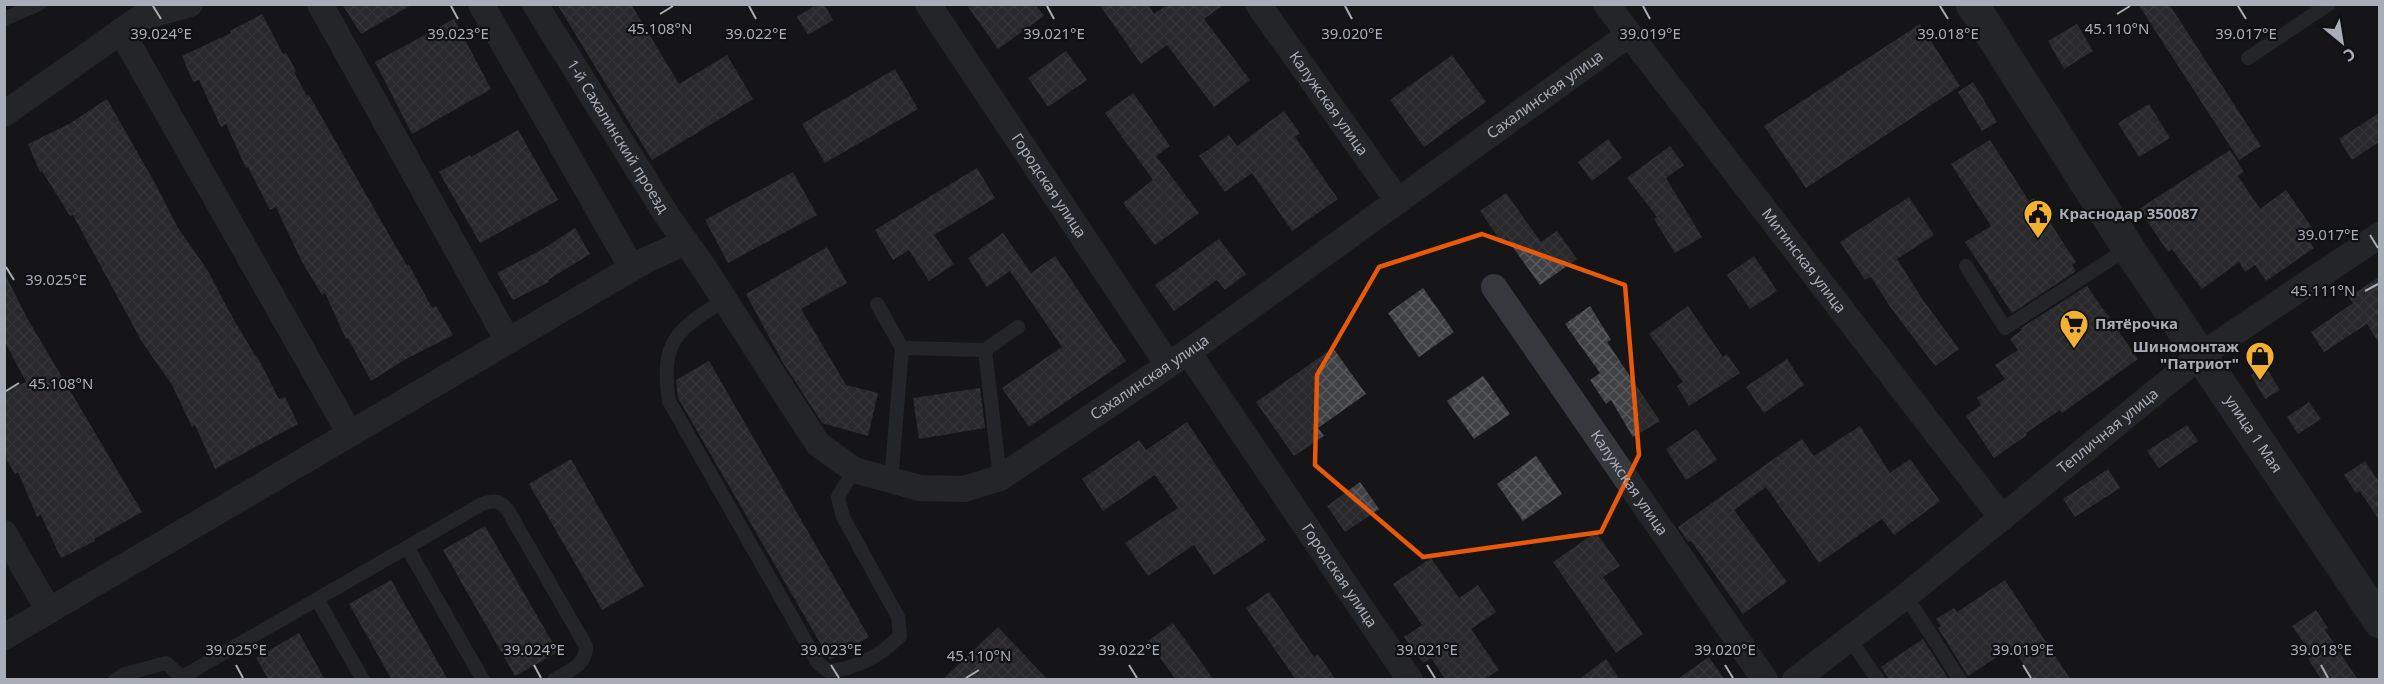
<svg xmlns="http://www.w3.org/2000/svg" width="2384" height="684" font-family="'Noto Sans',sans-serif">
<style>
.building{fill:url(#building-cross-hatch)}
.lines{fill:none;stroke-linecap:round;stroke-linejoin:round}
.service{stroke:#37383d;stroke-width:14}
.minor{stroke:#37383d;stroke-width:26}
.tertiary{stroke:#37383d;stroke-width:33}
.marked{fill:none;stroke:#e8590c;stroke-width:4.5;stroke-linejoin:round}
.ticks{fill:none;stroke:#a8adb8;stroke-width:2}
.labels{text-anchor:middle;stroke-width:4.5;stroke-linejoin:round;paint-order:stroke}
.street-label{font-size:15px;fill:#a8adb8;stroke:#111113}
.poi-label{font-size:15px;font-weight:bold;fill:#a8adb8;stroke:#111113;text-anchor:start}
.ticks-label{font-size:15px;text-anchor:middle;fill:#a8adb8;stroke:#111113;stroke-width:4.5;stroke-linejoin:round;paint-order:stroke}
</style>
<defs>
<pattern id="building-cross-hatch" width="8" height="8" patternUnits="userSpaceOnUse" patternTransform="scale(1.5)"><rect width="8" height="8" fill="#404145"/><path d="M0 0l8 8M0 8l8-8" fill="none" stroke="#595a5e"/></pattern>
</defs>
<rect width="100%" height="100%" fill="#161618"/>
<!-- building -->
<g class="building">
<path d="M342,4H413L361,34Z"/>
<path d="M557,4H631L679,84L727,55L753,99L652,160Z"/>
<path d="M817,4H824L833,20L808,35L797,17Z"/>
<path d="M966,4H1035L1044,16L998,49Z"/>
<path d="M1099,4H1148L1154,14L1168,4H1225L1204,19L1250,80L1214,107L1167,45L1141,64Z"/>
<path d="M2138,4H2169L2261,146L2239,160Z"/>
<path d="M262,14L283,54L286,53L296,71L294,72L307,96L309,95L407,266L409,265L432,308L436,306L453,335L406,359L371,381L348,338L346,339L325,293L322,295L302,262L276,207L270,210L248,167L246,168L226,124L221,127L199,80L193,82L182,56L231,33L230,31Z"/>
<path d="M454,19L491,89L412,134L375,62Z"/>
<path d="M1920,24L1960,86L1806,188L1764,126Z"/>
<path d="M2077,24L2093,51L2064,69L2048,41Z"/>
<path d="M1066,51L1087,80L1048,107L1028,78Z"/>
<path d="M1452,55L1486,102L1424,147L1390,100Z"/>
<path d="M895,69L918,109L825,163L802,124Z"/>
<path d="M1973,82L1997,122L1982,131L1958,92Z"/>
<path d="M1133,93L1170,146L1156,156L1199,213L1155,245L1123,203L1153,180L1105,113Z"/>
<path d="M107,99L157,187L178,228L208,271L230,313L256,357L257,356L279,399L285,397L298,424L215,469L195,425L192,427L172,385L142,342L73,215L70,216L42,171L40,172L28,144L69,124Z"/>
<path d="M2149,104L2170,138L2139,157L2118,123Z"/>
<path d="M1284,111L1300,133L1295,137L1338,199L1292,231L1252,173L1225,192L1199,156L1229,135L1237,146Z"/>
<path d="M2379,113V142L2352,160L2339,139Z"/>
<path d="M518,130L558,200L480,243L439,172L470,155L471,157Z"/>
<path d="M1608,139L1622,158L1592,181L1578,162Z"/>
<path d="M1990,140L2029,201L2034,198L2076,262L2072,265L2076,271L2012,313L1965,242L1991,226L1951,164Z"/>
<path d="M1670,146L1684,165L1666,178L1702,237L1675,253L1654,219L1657,217L1627,178Z"/>
<path d="M2230,150L2244,172L2238,176L2260,209L2286,190L2312,228L2304,234L2314,248L2266,281L2255,265L2245,272L2239,262L2202,289L2172,249L2168,252L2139,209Z"/>
<path d="M977,168L995,198L934,235L954,264L929,281L909,250L893,260L875,230Z"/>
<path d="M793,172L817,215L728,263L705,220Z"/>
<path d="M1506,193L1541,242L1557,231L1577,259L1540,285L1507,239L1502,243L1480,211Z"/>
<path d="M1909,197L1934,235L1897,259L1923,300L1959,349L1935,366L1891,308L1871,277L1865,280L1840,242Z"/>
<path d="M575,228L590,254L548,280L549,282L513,300L497,273L543,249Z"/>
<path d="M1003,233L1031,273L1055,256L1126,361L1029,427L1002,388L1062,347L1010,271L987,287L968,258Z"/>
<path d="M1219,239L1246,274L1225,290L1217,280L1174,311L1155,285Z"/>
<path d="M827,247L847,283L801,309L846,385L878,393L868,436L822,423L782,361L746,294Z"/>
<path d="M1754,256L1777,291L1750,309L1727,275Z"/>
<path d="M4,272L27,318L142,512L94,539L95,541L61,558L41,515L37,517L18,472L15,474L4,455V391L26,382L4,340Z"/>
<path d="M2379,277V343L2367,324L2324,352L2311,332L2353,303L2349,297Z"/>
<path d="M2087,286L2138,359L2062,413L2060,410L2026,433L2027,435L1994,458L1966,416L1981,405L1977,398L2005,379L1995,365L2018,350L2010,339L2022,330L2021,328Z"/>
<path d="M1423,288L1454,332L1419,357L1388,313Z"/>
<path d="M1590,306L1611,340L1607,342L1660,421L1633,437L1611,400L1606,404L1590,380L1600,373L1565,324Z"/>
<path d="M1688,306L1723,357L1727,354L1740,373L1689,406L1677,386L1683,382L1649,334Z"/>
<path d="M1333,348L1366,394L1318,428L1324,436L1294,456L1256,402Z"/>
<path d="M1787,359L1804,385L1764,413L1746,387Z"/>
<path d="M709,361L869,637L830,660L678,398L676,380Z"/>
<path d="M2265,366L2280,390L2265,399L2251,375Z"/>
<path d="M1483,376L1510,414L1474,439L1447,401Z"/>
<path d="M980,388L985,428L919,439L913,398Z"/>
<path d="M2309,402L2321,419L2298,434L2287,417Z"/>
<path d="M1187,422L1266,540L1214,575L1194,545L1148,576L1125,543L1178,508L1155,475L1103,511L1082,479L1139,440L1146,450Z"/>
<path d="M2187,425L2198,441L2159,468L2147,451Z"/>
<path d="M1860,426L1890,473L1910,459L1940,501L1894,535L1882,519L1819,563L1766,487L1734,510L1787,582L1743,614L1691,541L1688,542L1678,527L1802,439L1814,456Z"/>
<path d="M1696,429L1717,460L1686,480L1666,449Z"/>
<path d="M1536,456L1562,494L1523,521L1497,484Z"/>
<path d="M571,459L644,586L602,610L529,484Z"/>
<path d="M2365,461L2379,482V520L2360,491L2356,493L2344,475Z"/>
<path d="M2108,469L2120,488L2075,517L2063,499Z"/>
<path d="M1360,482L1379,509L1345,532L1327,506Z"/>
<path d="M485,526L558,652L515,676L443,550Z"/>
<path d="M1596,532L1620,566L1603,577L1643,634L1616,653L1553,562Z"/>
<path d="M1431,558L1459,598L1478,585L1496,612L1471,629L1499,670L1483,680H1446L1431,658L1423,663L1404,637L1422,625L1393,584Z"/>
<path d="M391,580L448,680H392L349,604Z"/>
<path d="M2005,580L2071,680H2034L2012,647L1968,676L1938,628L1941,626L1936,619L1954,608L1957,612Z"/>
<path d="M1269,592L1314,657L1318,654L1336,680H1296L1246,608Z"/>
<path d="M2316,610L2328,628L2325,630L2358,680H2322L2308,659L2313,656L2292,626Z"/>
<path d="M1173,623L1214,680H1176L1148,641Z"/>
<path d="M998,627L1048,680H942Z"/>
<path d="M299,633L325,680H269L256,658Z"/>
<path d="M1923,639L1949,680H1890L1881,667Z"/>
<path d="M1709,657L1725,680H1676Z"/>
<path d="M1606,659L1620,680H1578Z"/>
</g>
<g class="lines">
<!-- service -->
<g class="service">
<path d="M4,19L39,4"/>
<path d="M2248,58L2329,4"/>
<path d="M1966,266L2005,328L2128,248"/>
<path d="M725,300C677,329 660,341 669,401L818,663L828,671C857,669 880,656 900,636L898,617L843,517L838,497L854,470"/>
<path d="M877,304L902,348"/>
<path d="M985,350L1018,327"/>
<path d="M891,481L902,348L985,350L1000,478"/>
<path d="M407,547L483,680"/>
<path d="M1906,596L1960,680"/>
<path d="M317,599L363,680"/>
<path d="M1850,639L1878,680"/>
<path d="M182,677L482,504C493,500 499,500 507,509L586,646C587,665 568,671 554,680"/>
<path d="M115,680L125,674L166,663L185,680"/>
</g>
<!-- minor -->
<g class="minor">
<path d="M320,4L508,341"/>
<path d="M481,4L632,268"/>
<path id="s1" d="M535,4L666,214L702,265L818,444L854,470L920,488L964,489L1000,478L1188,352L1628,35"/>
<path id="s2" d="M928,4L1168,365"/>
<path id="s3" d="M1258,4L1398,201"/>
<path id="s4" d="M1606,4L2002,518"/>
<path d="M121,31L350,434"/>
<path d="M4,114L140,18L190,4"/>
<path id="s5" d="M1494,287L1765,680"/>
<path id="s6" d="M1188,352L1410,680"/>
<path d="M4,533L49,611"/>
<path d="M4,637L646,260L686,242"/>
<path id="s7" d="M1795,680L1906,596L2201,355L2380,235"/>
</g>
<!-- tertiary -->
<path class="tertiary" id="s8" d="M1972,4L2128,248L2380,622"/>
</g>
<!-- marked area -->
<path d="M0 0H2384V684H0ZM1482,234L1625,285L1639,455L1601,532L1423,557L1315,465L1317,375L1379,267Z" fill="#161618" fill-opacity=".55" fill-rule="evenodd"/>
<path class="marked" d="M1482,234L1625,285L1639,455L1601,532L1423,557L1315,465L1317,375L1379,267Z"/>
<!-- ticks -->
<path class="ticks" d="M153,6L161,19M451,6L458,19M749,6L756,19M1047,6L1054,19M1345,6L1352,19M1643,6L1650,19M1940,6L1948,19M2238,6L2246,19M660,14L673,6M2117,14L2130,6M2370,235L2378,248M6,267L14,280M2365,291L2378,284M6,391L19,383M236,665L243,678M534,665L541,678M831,665L839,678M1129,665L1137,678M1427,665L1435,678M1725,665L1733,678M2023,665L2031,678M2321,665L2328,678M966,678L979,670"/>
<!-- icons -->
<defs>
<g id="civic-pin" transform="scale(1.5)"><path d="M0 17L-7.5 6A9.5 9.5 0 1 1 7.5 6Z" fill="#f2b134" stroke="#111113"/><path d="M-.6-6.5H3V-4.5H.6V-3L4-1V1h2V6H-6V1h2V-1L-.6-3ZM-1.2 2.5V6h2.4V2.5Z" fill="#111"/></g>
<g id="supermarket-pin" transform="scale(1.5)"><path d="M0 17L-7.5 6A9.5 9.5 0 1 1 7.5 6Z" fill="#f2b134" stroke="#111113"/><path d="M-6-5.5h2.5l.6 2H6L4.5 2H-2.5L-4.4-4H-6ZM-1.5 3.2a1.3 1.3 0 1 0 .1 0ZM3 3.2a1.3 1.3 0 1 0 .1 0Z" fill="#111"/></g>
<g id="shop-pin" transform="scale(1.5)"><path d="M0 17L-7.5 6A9.5 9.5 0 1 1 7.5 6Z" fill="#f2b134" stroke="#111113"/><path d="M-5-2.5h2.3a2.7 3.5 0 0 1 5.4 0H5L5.5 6h-11ZM-1.5-2.5h3a1.5 2.3 0 0 0-3 0Z" fill="#111"/></g>
</defs>
<g fill-rule="evenodd">
<use href="#civic-pin" x="2038" y="214"/>
<use href="#supermarket-pin" x="2074" y="324"/>
<use href="#shop-pin" x="2260" y="356"/>
</g>
<g class="labels">
<!-- street labels -->
<g class="street-label">
<text dy="5" stroke="none"><textPath href="#s1" startOffset="1384">Сахалинская улица</textPath></text>
<text dy="5" stroke="none"><textPath href="#s3" startOffset="122">Калужская улица</textPath></text>
<text dy="5" stroke="none"><textPath href="#s1" startOffset="156">1-й Сахалинский проезд</textPath></text>
<text dy="5" stroke="none"><textPath href="#s2" startOffset="218">Городская улица</textPath></text>
<text dy="5" stroke="none"><textPath href="#s4" startOffset="324">Митинская улица</textPath></text>
<text dy="5" stroke="none"><textPath href="#s1" startOffset="898">Сахалинская улица</textPath></text>
<text dy="5" stroke="none"><textPath href="#s7" startOffset="400">Тепличная улица</textPath></text>
<text dy="5" stroke="none"><textPath href="#s8" startOffset="514">улица 1 Мая</textPath></text>
<text dy="5" stroke="none"><textPath href="#s5" startOffset="238">Калужская улица</textPath></text>
<text dy="5" stroke="none"><textPath href="#s6" startOffset="270">Городская улица</textPath></text>
</g>
<!-- poi labels -->
<g class="poi-label">
<text x="2059" y="219">Краснодар 350087</text>
<text x="2095" y="329">Пятёрочка</text>
<text x="2239" y="352" text-anchor="end">Шиномонтаж<tspan x="2239" dy="17">"Патриот"</tspan></text>
</g>
</g>
<g class="ticks-label">
<text x="660" y="34">45.108°N</text>
<text x="2117" y="34">45.110°N</text>
<text x="161" y="39">39.024°E</text>
<text x="756" y="39">39.022°E</text>
<text x="1054" y="39">39.021°E</text>
<text x="1352" y="39">39.020°E</text>
<text x="1650" y="39">39.019°E</text>
<text x="1948" y="39">39.018°E</text>
<text x="458" y="39">39.023°E</text>
<text x="2246" y="39">39.017°E</text>
<text x="2328" y="240">39.017°E</text>
<text x="56" y="285">39.025°E</text>
<text x="2323" y="296">45.111°N</text>
<text x="61" y="389">45.108°N</text>
<text x="236" y="655">39.025°E</text>
<text x="534" y="655">39.024°E</text>
<text x="831" y="655">39.023°E</text>
<text x="1129" y="655">39.022°E</text>
<text x="1427" y="655">39.021°E</text>
<text x="1725" y="655">39.020°E</text>
<text x="2023" y="655">39.019°E</text>
<text x="2321" y="655">39.018°E</text>
<text x="979" y="661">45.110°N</text>
</g>
<!-- border -->
<rect width="2384" height="684" fill="none" stroke="#a8adb8" stroke-width="12"/>
<!-- north arrow -->
<g transform="translate(2342 42) rotate(150)" stroke="#111113" stroke-width="4.5" paint-order="stroke">
<path d="M0-4.5L10 22L0 15L-10 22Z" fill="#a8adb8"/>
<text y="-9" font-size="16" font-weight="bold" text-anchor="middle" fill="#a8adb8">С</text>
</g>
</svg>
